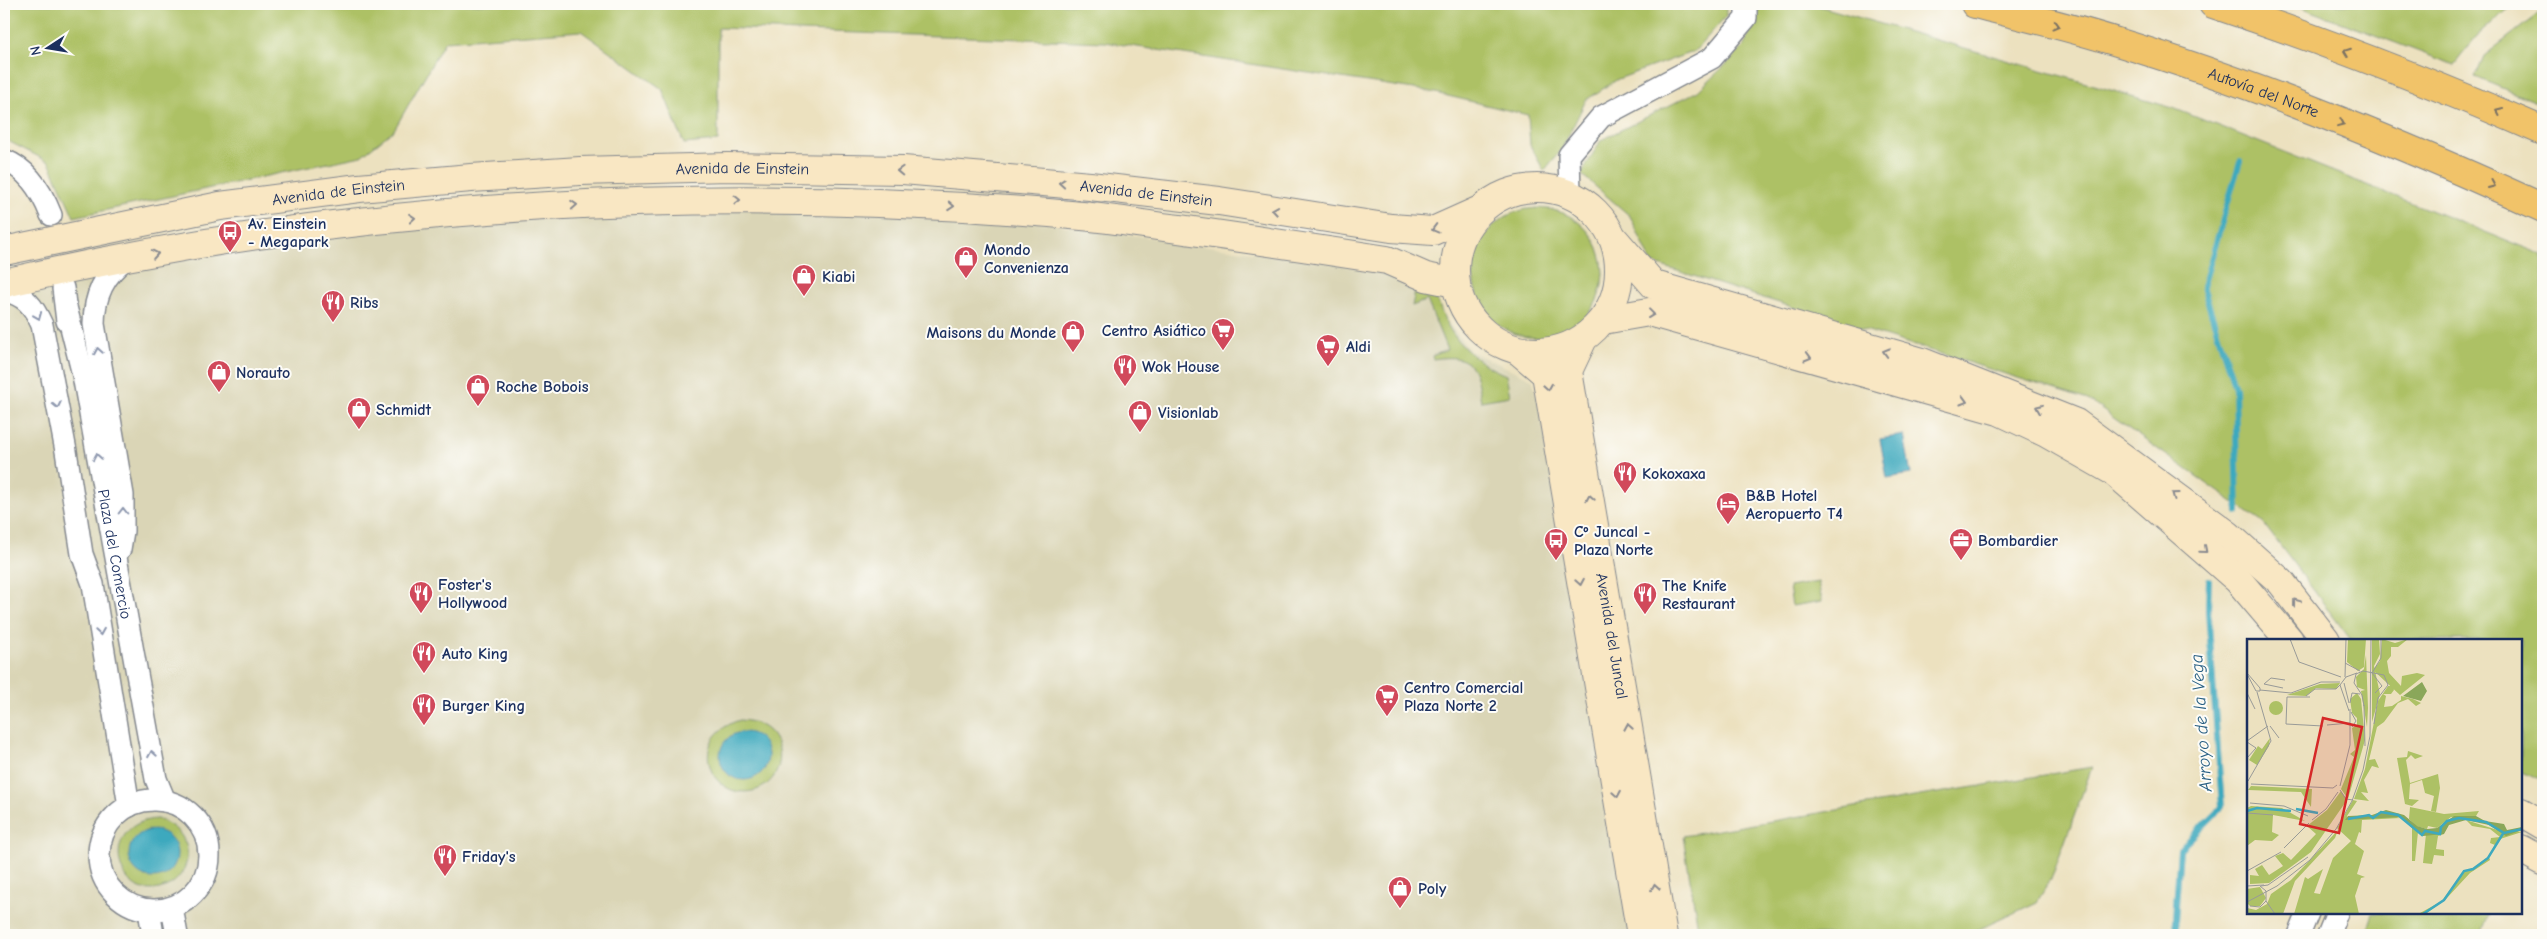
<svg xmlns="http://www.w3.org/2000/svg" width="2547" height="939" font-family="'Comic Neue',sans-serif">
<style>
.built{fill:#dad5b6}
.green{fill:#adc165;stroke:#647862;fill-rule:evenodd}
.water{fill:#3ea9be;stroke:#2c6c8e}
.lines{fill:none;stroke-linecap:round;stroke-linejoin:round}
.stream{stroke:#3ea9be;stroke-width:6}
.street-casing{stroke:#84888e;stroke-width:24}
.secondary-casing{stroke:#84888e;stroke-width:30}
.highway-casing{stroke:#84888e;stroke-width:30}
.street{stroke:#fff;stroke-width:21}
.secondary{stroke:#f9e7c3;stroke-width:28}
.highway{stroke:#f1c369;stroke-width:28}
.oneway{stroke:#7b7263}
.oneway2{stroke:#8a8b90}
.oneway3{stroke:#8d97ae}
.labels{text-anchor:middle;stroke-width:4;stroke-linejoin:round;paint-order:stroke}
.street-label{font-size:16px;fill:#1b2f5e;stroke:#fdfcf7}
.poi-label{font-size:16px;font-weight:bold;fill:#1b2f5e;stroke:#fdfcf7;text-anchor:start}
.water-label{font-size:18px;font-style:italic;fill:#296084;stroke:#fdfcf7}
.inset-river{fill:none;stroke:#3ea9be;stroke-width:2.5}
.inset-road{fill:none;stroke:#989a98;stroke-width:1}
.view{fill:#d62828;fill-opacity:0.15;stroke:#d62828;stroke-width:2.5}
.inset-edge{fill:none;stroke:#1b2f5e;stroke-width:2.5}
</style>
<rect width="100%" height="100%" fill="#fdfcf7"/>
<filter id="ink" filterUnits="userSpaceOnUse"><feTurbulence type="fractalNoise" baseFrequency=".02" numOctaves="2"/><feDisplacementMap in="SourceGraphic" scale="10" xChannelSelector="R" yChannelSelector="G"/><feConvolveMatrix kernelMatrix="1 2 1 2 8 2 1 2 1" color-interpolation-filters="sRGB"/></filter>
<filter id="wash" filterUnits="userSpaceOnUse"><feTurbulence type="fractalNoise" baseFrequency=".0096" numOctaves="4" result="noise"/><feDisplacementMap in="SourceGraphic" scale="20" xChannelSelector="R" yChannelSelector="G"/><feGaussianBlur stdDeviation="1.12" result="paint"/><feColorMatrix in="noise" values="0 0 0 0 0 0 0 0 0 0 0 0 0 0 0 0 0 1.4 0 .05"/><feComposite in="paint" operator="in"/></filter>
<g filter="url(#wash)">
<rect width="100%" height="100%" fill="#ece1bf"/>
<!-- built -->
<path class="built" d="M905,203L1426,277L1440,312L1470,351L1532,379L1568,508L1640,935H4V283L364,222Z"/>
<!-- green -->
<g class="green">
<path d="M4,4H1726V16L1695,51L1618,79L1586,100L1562,149L1544,171L1530,145L1528,115L1427,91L1105,42L718,28V141L684,144L662,89L581,31L445,41L394,130L361,156L74,217L49,162L4,139Z"/>
<path d="M1761,4H1812L2173,108L2543,255V780L2521,771V640H2351L2263,523L2088,400L1652,263L1630,216L1581,174L1601,140L1698,91L1743,48Z"/>
<path d="M2293,4H2513L2476,37L2454,65Z"/>
<path d="M2543,10V105L2475,77L2484,56Z"/>
<circle cx="1538" cy="273" r="65"/>
<path d="M1416,287L1434,294C1439,302 1441,312 1445,320C1458,347 1479,364 1506,375L1510,396L1481,401C1475,366 1472,353 1433,359L1432,356L1447,350L1427,300L1412,306Z"/>
<path d="M1818,582L1822,601L1792,606L1789,587Z"/>
<path d="M740,720C799,723 788,801 735,791C726,789 716,781 712,772C701,747 716,727 740,720ZM746,732L768,753L765,769L730,776C712,759 722,733 746,732Z"/>
<path d="M2092,767L2052,877L2037,902L1967,935H1699L1683,836Z"/>
<path d="M157,819C184,827 198,854 178,878C173,884 166,887 159,889C114,899 99,822 157,819ZM148,830L177,851L174,866L146,877C124,866 126,839 148,830Z"/>
<path d="M2373,913H2489L2481,935H2366Z"/>
</g>
<!-- water -->
<g class="water">
<path d="M1904,435L1911,474L1887,478L1880,439Z"/>
<circle cx="744" cy="756" r="24"/>
<circle cx="153" cy="854" r="24"/>
</g>
<g class="lines">
<!-- stream -->
<g class="stream">
<path d="M2238,512L2235,388L2203,287L2240,161"/>
<path d="M2177,935L2175,920L2180,849L2222,807L2208,610L2209,580"/>
</g>
</g>
</g>
<g filter="url(#ink)">
<g class="lines">
<!-- street casing -->
<g class="street-casing">
<g id="street">
<path d="M4,160C28,169 42,192 51,215"/>
<path d="M1570,194L1569,155L1601,117L1712,58L1746,18V4"/>
<path d="M63,288L67,321"/>
<path d="M4,291C25,294 34,307 42,325L66,451L82,554L93,584L129,806"/>
<path id="s1" d="M66,307L83,375L156,779L165,801"/>
<path d="M120,549L123,531V495L94,324C94,297 103,275 126,259"/>
<circle cx="154" cy="855" r="55"/>
<path d="M172,908L177,935"/>
<path d="M149,910L153,935"/>
<path d="M2299,935L2308,913"/>
<path d="M2328,935L2337,913"/>
</g>
</g>
<!-- secondary casing -->
<g class="secondary-casing">
<g id="secondary">
<circle cx="1537" cy="270" r="82"/>
<path d="M1614,239L1654,285L1922,362L2076,423L2227,534L2281,582L2326,640"/>
<path id="s2" d="M4,251L220,206L359,188L471,178L580,171L728,167L903,170L1090,186L1219,201L1391,228L1433,231L1480,210"/>
<path d="M4,283C354,201 725,183 1082,216C1115,219 1147,225 1179,229C1249,239 1318,249 1387,260L1426,277L1455,283"/>
<path d="M1603,320L1649,312L1999,411L2046,433L2113,471L2238,580L2289,640"/>
<path id="s3" d="M1583,339L1568,371L1663,935"/>
<path d="M1519,351L1546,374L1641,935"/>
<path d="M2521,812L2543,825"/>
<path d="M2521,849L2543,861"/>
</g>
</g>
<!-- highway casing -->
<g class="highway-casing">
<g id="highway">
<path id="s4" d="M1975,4C2022,16 2070,27 2117,42C2263,86 2405,145 2543,208"/>
<path d="M2213,4C2325,41 2435,84 2543,131"/>
</g>
</g>
<!-- street -->
<use href="#street" class="street"/>
<!-- secondary -->
<use href="#secondary" class="secondary"/>
<!-- highway -->
<use href="#highway" class="highway"/>
</g>
<!-- one-way arrows -->
<defs><path id="oneway-chevron" d="M-2-3.5L2.5 0L-2 3.5" fill="none" stroke-width="1.6" stroke-linecap="round" stroke-linejoin="round" transform="scale(1.25)"/></defs>
<g class="oneway">
<use href="#oneway-chevron" transform="translate(2056 25) rotate(15)"/>
<use href="#oneway-chevron" transform="translate(2347 52) rotate(-159)"/>
<use href="#oneway-chevron" transform="translate(2499 111) rotate(-156)"/>
<use href="#oneway-chevron" transform="translate(2341 123) rotate(22)"/>
<use href="#oneway-chevron" transform="translate(2492 185) rotate(24)"/>
</g>
<g class="oneway2">
<use href="#oneway-chevron" transform="translate(900 171) rotate(-178)"/>
<use href="#oneway-chevron" transform="translate(1062 183) rotate(-175)"/>
<use href="#oneway-chevron" transform="translate(737 200) rotate(1)"/>
<use href="#oneway-chevron" transform="translate(574 205) rotate(-4)"/>
<use href="#oneway-chevron" transform="translate(951 206) rotate(4)"/>
<use href="#oneway-chevron" transform="translate(1275 210) rotate(-171)"/>
<use href="#oneway-chevron" transform="translate(412 218) rotate(-5)"/>
<use href="#oneway-chevron" transform="translate(1435 229) rotate(165)"/>
<use href="#oneway-chevron" transform="translate(155 254) rotate(-10)"/>
<use href="#oneway-chevron" transform="translate(1651 314) rotate(7)"/>
<use href="#oneway-chevron" transform="translate(1886 352) rotate(-164)"/>
<use href="#oneway-chevron" transform="translate(1808 357) rotate(16)"/>
<use href="#oneway-chevron" transform="translate(1548 387) rotate(81)"/>
<use href="#oneway-chevron" transform="translate(1964 401) rotate(16)"/>
<use href="#oneway-chevron" transform="translate(2039 408) rotate(-158)"/>
<use href="#oneway-chevron" transform="translate(2175 495) rotate(-144)"/>
<use href="#oneway-chevron" transform="translate(1590 498) rotate(-100)"/>
<use href="#oneway-chevron" transform="translate(2204 550) rotate(41)"/>
<use href="#oneway-chevron" transform="translate(1580 582) rotate(80)"/>
<use href="#oneway-chevron" transform="translate(2296 602) rotate(-127)"/>
<use href="#oneway-chevron" transform="translate(1628 727) rotate(-100)"/>
<use href="#oneway-chevron" transform="translate(1617 794) rotate(80)"/>
<use href="#oneway-chevron" transform="translate(1655 887) rotate(-99)"/>
</g>
<g class="oneway3">
<use href="#oneway-chevron" transform="translate(38 316) rotate(68)"/>
<use href="#oneway-chevron" transform="translate(98 351) rotate(-100)"/>
<use href="#oneway-chevron" transform="translate(57 405) rotate(78)"/>
<use href="#oneway-chevron" transform="translate(97 457) rotate(-100)"/>
<use href="#oneway-chevron" transform="translate(123 511) rotate(-90)"/>
<use href="#oneway-chevron" transform="translate(100 632) rotate(81)"/>
<use href="#oneway-chevron" transform="translate(152 754) rotate(-100)"/>
</g>
</g>
<!-- icons -->
<defs>
<g id="bus-pin" transform="scale(1.25)"><path d="M0 17L-7.5 6A9.5 9.5 0 1 1 7.5 6Z" fill="#d1495b" stroke="#fdfcf7"/><path d="M-5-6H5V4H4V6H2V4H-2V6H-4V4H-5ZM-3.5-4V0h7V-4ZM-3.5 1.2v1.5H-2V1.2ZM2 1.2v1.5H3.5V1.2Z" fill="#fff"/></g>
<g id="shop-pin" transform="scale(1.25)"><path d="M0 17L-7.5 6A9.5 9.5 0 1 1 7.5 6Z" fill="#d1495b" stroke="#fdfcf7"/><path d="M-5-2.5h2.3a2.7 3.5 0 0 1 5.4 0H5L5.5 6h-11ZM-1.5-2.5h3a1.5 2.3 0 0 0-3 0Z" fill="#fff"/></g>
<g id="restaurant-pin" transform="scale(1.25)"><path d="M0 17L-7.5 6A9.5 9.5 0 1 1 7.5 6Z" fill="#d1495b" stroke="#fdfcf7"/><path d="M-5-6h1v4h1v-4h1v4h1v-4h1v5L-1.5 .5V6h-2V.5L-5-1ZM5-6V6H3V1.5H1.5Q1.5-4 5-6Z" fill="#fff"/></g>
<g id="supermarket-pin" transform="scale(1.25)"><path d="M0 17L-7.5 6A9.5 9.5 0 1 1 7.5 6Z" fill="#d1495b" stroke="#fdfcf7"/><path d="M-6-5.5h2.5l.6 2H6L4.5 2H-2.5L-4.4-4H-6ZM-1.5 3.2a1.3 1.3 0 1 0 .1 0ZM3 3.2a1.3 1.3 0 1 0 .1 0Z" fill="#fff"/></g>
<g id="hotel-pin" transform="scale(1.25)"><path d="M0 17L-7.5 6A9.5 9.5 0 1 1 7.5 6Z" fill="#d1495b" stroke="#fdfcf7"/><path d="M-6-4.5h1.5V1H6V5H4.5V3h-9V5H-6ZM-4 0a1.8 1.8 0 1 1 3.6 0ZM.5 0V-2.5h3Q6-2.5 6 0Z" fill="#fff"/></g>
<g id="office-pin" transform="scale(1.25)"><path d="M0 17L-7.5 6A9.5 9.5 0 1 1 7.5 6Z" fill="#d1495b" stroke="#fdfcf7"/><path d="M-6-3h4V-5.5h4V-3h4V5H-6ZM-1-4.5V-3h2v-1.5ZM-6 0V1H6V0Z" fill="#fff"/></g>
</defs>
<g fill-rule="evenodd">
<use href="#bus-pin" x="230" y="232"/>
<use href="#shop-pin" x="966" y="258"/>
<use href="#shop-pin" x="804" y="276"/>
<use href="#restaurant-pin" x="333" y="302"/>
<use href="#supermarket-pin" x="1223" y="330"/>
<use href="#shop-pin" x="1073" y="332"/>
<use href="#supermarket-pin" x="1328" y="346"/>
<use href="#restaurant-pin" x="1125" y="366"/>
<use href="#shop-pin" x="219" y="372"/>
<use href="#shop-pin" x="478" y="386"/>
<use href="#shop-pin" x="359" y="409"/>
<use href="#shop-pin" x="1140" y="412"/>
<use href="#restaurant-pin" x="1625" y="473"/>
<use href="#hotel-pin" x="1728" y="504"/>
<use href="#bus-pin" x="1556" y="540"/>
<use href="#office-pin" x="1961" y="540"/>
<use href="#restaurant-pin" x="421" y="593"/>
<use href="#restaurant-pin" x="1645" y="594"/>
<use href="#restaurant-pin" x="424" y="653"/>
<use href="#supermarket-pin" x="1387" y="696"/>
<use href="#restaurant-pin" x="424" y="705"/>
<use href="#restaurant-pin" x="445" y="856"/>
<use href="#shop-pin" x="1400" y="888"/>
</g>
<g class="labels">
<!-- street labels -->
<g class="street-label">
<text dy="6" stroke="none"><textPath href="#s4" startOffset="302">Autovía del Norte</textPath></text>
<text dy="6" stroke="none"><textPath href="#s2" startOffset="745">Avenida de Einstein</textPath></text>
<text dy="6" stroke="none"><textPath href="#s2" startOffset="340">Avenida de Einstein</textPath></text>
<text dy="6" stroke="none"><textPath href="#s2" startOffset="1150">Avenida de Einstein</textPath></text>
<text dy="6" stroke="none"><textPath href="#s1" startOffset="252">Plaza del Comercio</textPath></text>
<text dy="6" stroke="none"><textPath href="#s3" startOffset="304">Avenida del Juncal</textPath></text>
</g>
<!-- poi labels -->
<g class="poi-label">
<text x="248" y="229">Av. Einstein<tspan x="248" dy="18">- Megapark</tspan></text>
<text x="984" y="255">Mondo<tspan x="984" dy="18">Convenienza</tspan></text>
<text x="822" y="282">Kiabi</text>
<text x="350" y="308">Ribs</text>
<text x="1206" y="336" text-anchor="end">Centro Asiático</text>
<text x="1056" y="338" text-anchor="end">Maisons du Monde</text>
<text x="1346" y="352">Aldi</text>
<text x="1142" y="372">Wok House</text>
<text x="236" y="378">Norauto</text>
<text x="496" y="392">Roche Bobois</text>
<text x="376" y="415">Schmidt</text>
<text x="1158" y="418">Visionlab</text>
<text x="1642" y="479">Kokoxaxa</text>
<text x="1746" y="501">B&amp;B Hotel<tspan x="1746" dy="18">Aeropuerto T4</tspan></text>
<text x="1574" y="537">Cº Juncal -<tspan x="1574" dy="18">Plaza Norte</tspan></text>
<text x="1978" y="546">Bombardier</text>
<text x="438" y="590">Foster's<tspan x="438" dy="18">Hollywood</tspan></text>
<text x="1662" y="591">The Knife<tspan x="1662" dy="18">Restaurant</tspan></text>
<text x="442" y="659">Auto King</text>
<text x="1404" y="693">Centro Comercial<tspan x="1404" dy="18">Plaza Norte 2</tspan></text>
<text x="442" y="711">Burger King</text>
<text x="462" y="862">Friday's</text>
<text x="1418" y="894">Poly</text>
</g>
<!-- water labels -->
<g class="water-label">
<text transform="translate(2201 723) rotate(-94)" y="6">Arroyo de la Vega</text>
</g>
</g>
<!-- overview -->
<g transform="translate(2247 639)">
<rect width="275" height="275" fill="#ece1bf"/>
<path d="M101,0H119L117,28L111,32L100,23ZM125,0H132L133,15L127,27L133,55L125,83ZM135,0L148,4L161,0L151,8H144V17L140,22L142,34L154,47L155,37L170,34L178,36L153,56L126,31L133,22ZM119,16L121,69L120,88L114,52L118,51L110,48L109,38L117,30ZM93,44L89,50L69,49L59,57L40,56L73,45ZM141,47H145L147,51L144,55H136L139,57L137,68L145,67L154,61V57L166,60L174,64L169,67L161,60L151,64L137,83L130,88L122,121L128,120L132,129L125,127L117,141L121,154L114,153L122,162L107,160L118,130L131,62ZM110,54L114,60L118,101L101,160L94,150L107,118L103,115L108,111L105,89L110,86V79L105,74L103,60ZM22 69a7 7 0 1 1 14 0a7 7 0 1 1-14 0ZM23,99L22,107L10,126L2,121L11,107L15,110ZM161,112L176,117L168,120L164,116L159,121L163,144L191,135L193,149L189,173L184,172L187,157L178,154L175,141L163,145L162,160L172,161L165,167L158,165L150,119L160,118ZM4,147L65,150L64,168L54,153L1,151ZM94,152L100,161L64,213L22,244L3,245V236L12,237L8,230L15,226L22,236L36,227L28,217L36,214L44,221L69,195L60,187L80,171ZM106,161L110,162L100,177L101,181L140,176L154,179L115,181L114,194L112,193L108,205L104,202L117,212L110,235L118,238L114,239L108,257L112,275H47L58,238L61,240L76,230L67,254L73,255L86,219L104,202L90,189ZM4,167L35,169L58,182L26,176L25,193L32,196L25,202L8,201L0,207V169ZM163,168L197,175L232,172L229,177L204,178L190,189L181,187L180,190L169,187L162,180ZM219,181L263,195L267,192L275,193L253,200L242,218L243,221L223,234L199,260L181,273L179,275H151L173,274L195,262L217,232L227,229L241,218L248,206L243,204L244,199L253,198L243,190L225,187ZM159,183L171,193L168,222H165V189ZM91,191L88,199L48,242L36,275H0V269L9,271L20,265L24,255L44,241ZM179,195H197L191,197L189,210L197,211V217L187,216L185,225L176,224ZM13,248L19,259L13,267H3L0,264V250Z" fill="#adc165"/>
<path d="M175,43L180,52L174,62L156,57ZM139,171L157,176L170,187L180,190L190,189L207,177H229L238,182L257,185L260,191L275,188V191L259,197L242,186L219,181L202,186L197,195L176,197L153,178L98,181L101,177L125,176Z" fill="#8aa75a"/>
<path class="inset-river" d="M49,170L71,174M0,172L10,169L44,172M101,180L122,176L126,179L134,173L151,176L175,196L178,192L193,195L194,188L200,182L212,179L239,183L257,194L275,190M176,275L197,261L217,232L226,230L241,219L257,193"/>
<path class="inset-road" d="M43,0L52,23L94,38M98,24L113,32M0,34L13,49V52H9L0,35M98,38L99,0M97,44L102,64M36,49L17,45L24,39L38,41M13,51L44,54L74,43H93M0,54L8,70M128,54L135,47L125,34L134,19V0M59,57L68,50H89L93,46M103,64L105,54L113,55M117,66L118,107M117,67L115,56L107,44L109,35L116,32L137,36L141,46L131,59L127,85M102,72L93,46L99,38L110,34M104,73L109,82L105,88M39,85L40,58H63M39,85L76,87M80,86L103,84M23,87L32,99M0,102L21,87M0,103L9,109L0,119M1,142L24,102L10,53M4,145L86,149L90,146M93,147L103,106V70M93,151L99,160L106,161M3,164L37,167L61,177M0,174L26,176M65,181L79,170L91,153M37,209L62,184M0,232L34,213M0,247L17,246M14,247L21,246L61,218M19,262L28,275M0,263L30,247L63,221L89,190L105,162L116,131L123,97L124,0M3,267L13,268L19,262V252L13,247"/>
<path class="view" d="M76,79L115,88L92,194L53,185Z"/>
<rect width="275" height="275" class="inset-edge"/>
</g>
<!-- margin -->
<rect width="2547" height="939" fill="none" stroke="#fdfcf7" stroke-width="20"/>
<!-- north arrow -->
<g transform="translate(48 48) rotate(258)" stroke="#fdfcf7" stroke-width="4" paint-order="stroke">
<path d="M0-4L9 19L0 12L-9 19Z" fill="#1b2f5e"/>
<text y="-8" font-size="14" font-weight="bold" text-anchor="middle" fill="#1b2f5e">N</text>
</g>
</svg>
